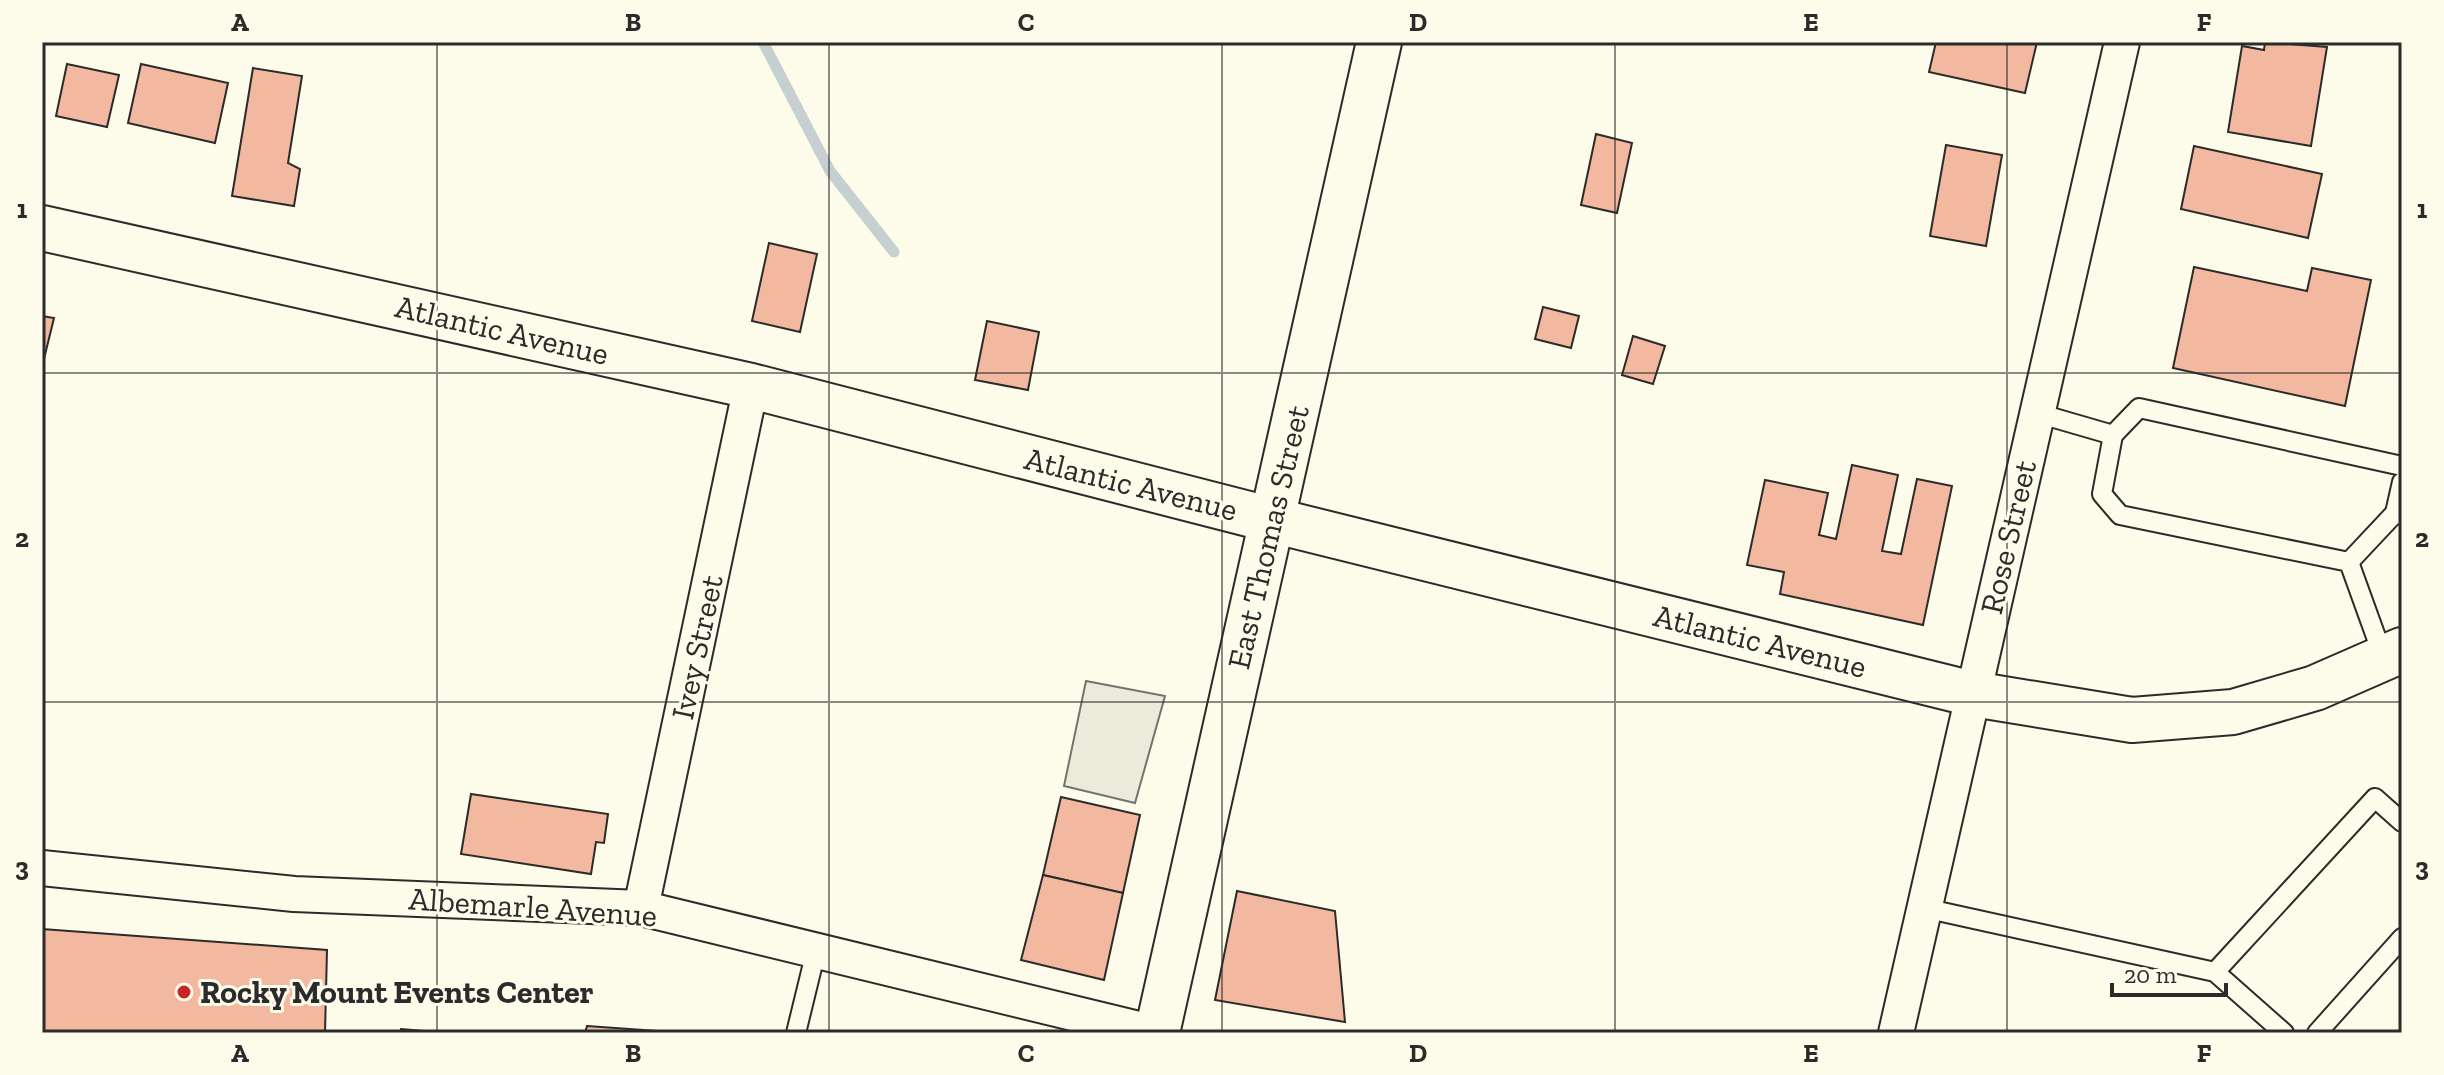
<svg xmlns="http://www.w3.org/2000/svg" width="2444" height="1075" font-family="'Zilla Slab',serif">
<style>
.parking{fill:#eceadb;stroke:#74746e;stroke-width:2}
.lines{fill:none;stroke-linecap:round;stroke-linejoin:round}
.stream{stroke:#c7d0d0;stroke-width:11}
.building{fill:#f2b8a0;stroke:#2b2b2b;stroke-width:2}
.service-casing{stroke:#2b2b2b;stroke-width:22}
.minor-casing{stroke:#2b2b2b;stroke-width:38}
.secondary-casing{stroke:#2b2b2b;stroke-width:48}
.primary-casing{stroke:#2b2b2b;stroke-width:48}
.service{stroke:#fdfbea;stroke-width:18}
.minor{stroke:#fdfbea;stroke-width:34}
.secondary{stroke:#fdfbea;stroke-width:44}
.primary{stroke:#fdfbea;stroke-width:44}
.grid{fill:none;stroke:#2b2b2b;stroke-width:2;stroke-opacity:0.55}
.poi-dot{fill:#c62828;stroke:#fdfbea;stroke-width:3}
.labels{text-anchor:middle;stroke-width:6;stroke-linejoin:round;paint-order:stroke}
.street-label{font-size:32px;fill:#2b2b2b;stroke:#fdfbea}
.poi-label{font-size:32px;font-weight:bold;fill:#2b2b2b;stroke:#fdfbea;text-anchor:start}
.neatline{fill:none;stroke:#2b2b2b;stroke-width:3}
.grid-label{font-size:26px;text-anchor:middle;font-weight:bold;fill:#2b2b2b}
</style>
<rect width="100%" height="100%" fill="#fdfbea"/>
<!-- parking -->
<path class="parking" d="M1086,681L1165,696L1135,803L1064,786Z"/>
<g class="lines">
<!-- stream -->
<path class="stream" d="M763,42L830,171L894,252"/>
</g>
<!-- building -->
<g class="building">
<path d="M1936,42H2037L2025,93L1929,72Z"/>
<path d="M2265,42L2327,47L2311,146L2228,132L2242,46L2264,50Z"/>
<path d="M67,64L119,75L107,127L56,116Z"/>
<path d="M141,64L228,83L215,143L128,123Z"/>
<path d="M253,68L302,76L288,163L300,169L294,206L232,196Z"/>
<path d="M1596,134L1632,143L1617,213L1581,205Z"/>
<path d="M1946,145L2002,155L1986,246L1930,236Z"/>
<path d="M2194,146L2322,174L2308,238L2181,209Z"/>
<path d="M769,243L817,254L800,332L752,321Z"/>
<path d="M2194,267L2307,291L2312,268L2371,280L2345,406L2173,368Z"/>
<path d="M1543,307L1579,316L1571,348L1535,339Z"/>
<path d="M42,316L54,318L42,367Z"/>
<path d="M987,321L1039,332L1028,390L975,380Z"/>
<path d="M1633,336L1665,346L1653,384L1622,375Z"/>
<path d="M1852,465L1898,475L1882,551L1901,554L1917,479L1952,486L1923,625L1780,594L1784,572L1747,565L1765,480L1828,493L1819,535L1836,539Z"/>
<path d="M471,794L608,814L604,843L596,842L591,874L461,854Z"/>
<path d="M1061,797L1140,815L1123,893L1043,875Z"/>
<path d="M1043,875L1123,893L1104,980L1021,960Z"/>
<path d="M1237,891L1335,911L1345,1022L1215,1000Z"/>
<path d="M42,929L327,950L325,1033H42Z"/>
<path d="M587,1026L686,1033H585Z"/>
<path d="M401,1029L447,1033H400Z"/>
</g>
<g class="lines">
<!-- service casing -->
<g class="service-casing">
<g id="service">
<path d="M2037,413L2113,435L2102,494L2120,515L2349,562L2384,659"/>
<path d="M2113,435L2139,408L2402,466"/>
<path d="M2395,513L2402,482"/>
<path d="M2349,562L2395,513L2402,515"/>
<path d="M1924,908L2215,972L2284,1033"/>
<path d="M2215,972L2375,798L2402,822"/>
<path d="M796,1033L816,951"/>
<path d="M2317,1033L2402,938"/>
</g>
</g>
<!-- minor casing -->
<g class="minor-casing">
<g id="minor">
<path d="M42,868L294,894L641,908L1155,1033"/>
<path d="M641,908L751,386"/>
<path d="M1896,1033L2122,42"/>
</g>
</g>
<!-- secondary casing -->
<g class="secondary-casing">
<path id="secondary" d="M42,228L751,386L1272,520L1973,694L2132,720L2233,712L2315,688L2402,650"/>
</g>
<!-- primary casing -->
<g class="primary-casing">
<path id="primary" d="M1157,1033L1379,42"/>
</g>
<!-- service -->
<use href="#service" class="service"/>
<!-- minor -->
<use href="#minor" class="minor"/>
<!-- secondary -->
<use href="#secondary" class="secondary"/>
<!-- primary -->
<use href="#primary" class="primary"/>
</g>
<!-- grid -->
<path class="grid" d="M437,42V1033M829,42V1033M1222,42V1033M1615,42V1033M2007,42V1033M42,373H2402M42,702H2402"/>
<!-- markers -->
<circle class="poi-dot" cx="184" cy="992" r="8"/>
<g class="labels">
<!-- street labels -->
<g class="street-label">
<text transform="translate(502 330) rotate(13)" y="11">Atlantic Avenue</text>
<text transform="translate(1131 484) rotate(14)" y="11">Atlantic Avenue</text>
<text transform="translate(1268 537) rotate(-77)" y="11">East Thomas Street</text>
<text transform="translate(2008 537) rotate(-77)" y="11">Rose Street</text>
<text transform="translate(1760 641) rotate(14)" y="11">Atlantic Avenue</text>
<text transform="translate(697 647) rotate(-78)" y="11">Ivey Street</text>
<text transform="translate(533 907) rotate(4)" y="11">Albemarle Avenue</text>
</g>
<!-- poi labels -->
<g class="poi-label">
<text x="200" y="1003">Rocky Mount Events Center</text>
</g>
</g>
<!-- border -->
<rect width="2444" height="1075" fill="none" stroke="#fdfbea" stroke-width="88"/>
<!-- scale -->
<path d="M2112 983v12h114v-12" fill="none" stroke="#2b2b2b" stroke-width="4"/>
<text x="2124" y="983" font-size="24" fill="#2b2b2b" stroke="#fdfbea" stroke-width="6" paint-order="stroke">20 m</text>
<rect x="44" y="44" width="2356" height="987" class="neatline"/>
<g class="grid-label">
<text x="240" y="31">A</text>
<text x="633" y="31">B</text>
<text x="1026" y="31">C</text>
<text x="1418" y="31">D</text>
<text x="1811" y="31">E</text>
<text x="2204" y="31">F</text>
<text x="22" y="218">1</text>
<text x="2422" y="218">1</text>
<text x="22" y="547">2</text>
<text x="2422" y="547">2</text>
<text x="22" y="876">3</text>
<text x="2422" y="876">3</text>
<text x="240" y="1062">A</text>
<text x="633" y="1062">B</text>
<text x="1026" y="1062">C</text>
<text x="1418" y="1062">D</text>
<text x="1811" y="1062">E</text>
<text x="2204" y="1062">F</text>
</g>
</svg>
